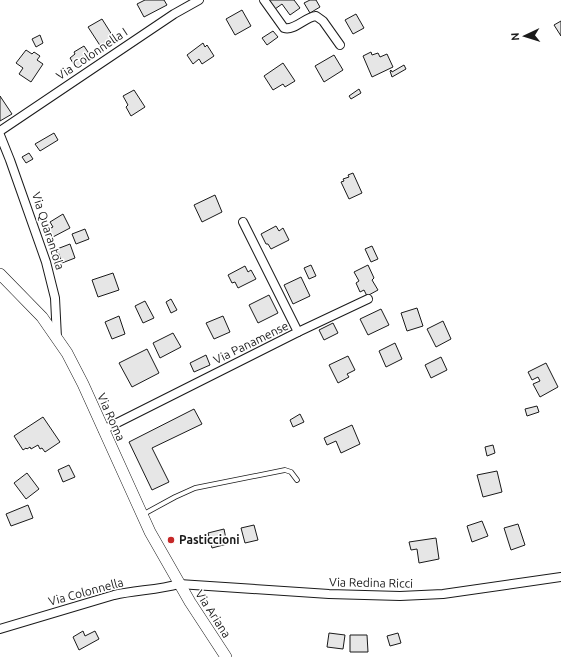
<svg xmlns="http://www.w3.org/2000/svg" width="561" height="657" font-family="Ubuntu,sans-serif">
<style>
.building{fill:#e6e6e6;stroke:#1a1a1a}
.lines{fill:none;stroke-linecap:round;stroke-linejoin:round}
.lane-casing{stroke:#1a1a1a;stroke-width:5.5}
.street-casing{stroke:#1a1a1a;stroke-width:10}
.secondary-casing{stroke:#1a1a1a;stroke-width:12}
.lane{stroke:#fff;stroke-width:4}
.street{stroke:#fff;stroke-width:8}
.secondary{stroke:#fff;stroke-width:11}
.poi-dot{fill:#c62828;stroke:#fff;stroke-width:1.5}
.labels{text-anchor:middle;stroke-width:3;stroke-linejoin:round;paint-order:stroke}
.street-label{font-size:12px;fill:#1a1a1a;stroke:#fff}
.poi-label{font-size:12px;font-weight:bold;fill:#1a1a1a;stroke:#fff;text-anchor:start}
</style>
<rect width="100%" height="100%" fill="#fff"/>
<!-- building -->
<g class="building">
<path d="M145,0H164L167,5L144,17L137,4Z"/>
<path d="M269,0H294L300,8L290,15L282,4L275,9Z"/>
<path d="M310,0H316L320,7L310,13L304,3Z"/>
<path d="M242,10L251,26L235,35L226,19Z"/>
<path d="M356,14L364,28L353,34L345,20Z"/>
<path d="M102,19L114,38L101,47L88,27Z"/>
<path d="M561,21V36L554,25Z"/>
<path d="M273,31L278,37L267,45L262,38Z"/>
<path d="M40,35L43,43L36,47L32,39Z"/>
<path d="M203,43L205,47L207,45L214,56L202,64L199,59L193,64L187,55Z"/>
<path d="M84,46L92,58L76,68L70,58L75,54L74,52Z"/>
<path d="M26,50L32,54L34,52L40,56L37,60L43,64L31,82L19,74L23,68L16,63Z"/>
<path d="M371,52L372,55L378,53L380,57L387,54L393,67L372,77L363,56Z"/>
<path d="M334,55L343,70L324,82L315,66Z"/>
<path d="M283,63L295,81L285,87L283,84L273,90L264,76Z"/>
<path d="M404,65L406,69L392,77L390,71L391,70L392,72Z"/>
<path d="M359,89L361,93L351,99L349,96Z"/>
<path d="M134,90L145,107L131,116L126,107L128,105L123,96Z"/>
<path d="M0,96L12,114L0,121Z"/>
<path d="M54,133L58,140L40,151L35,144Z"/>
<path d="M29,153L33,159L26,163L22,157Z"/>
<path d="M353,173L362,193L349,199L341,182L344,181L343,179L349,177L348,175Z"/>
<path d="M215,195L222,212L202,222L194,205Z"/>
<path d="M63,214L70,228L51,238L47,230L53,227L50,222Z"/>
<path d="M276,226L279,231L283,228L289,240L271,249L268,244H266L261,234Z"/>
<path d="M85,229L89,239L76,244L72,234Z"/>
<path d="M70,244L75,258L62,263L57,249Z"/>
<path d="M372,246L378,259L371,262L365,249Z"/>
<path d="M311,265L316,276L309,279L304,268Z"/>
<path d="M368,265L374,278L372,280L378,290L367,296L364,290L360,292L356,283L359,281L354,272Z"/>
<path d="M245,266L248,272L251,270L256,279L238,288L235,282L232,283L228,275Z"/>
<path d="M113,273L119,290L98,297L92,280Z"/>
<path d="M301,277L310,296L293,304L284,285Z"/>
<path d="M269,295L278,313L258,323L249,305Z"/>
<path d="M171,299L177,310L171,313L166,302Z"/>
<path d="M145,301L154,318L143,323L135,306Z"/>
<path d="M417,308L423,326L407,331L401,313Z"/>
<path d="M381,309L389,325L368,335L360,319Z"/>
<path d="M119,316L125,334L112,339L105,322Z"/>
<path d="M223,316L230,332L214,339L206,323Z"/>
<path d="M443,321L451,339L436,347L427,329Z"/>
<path d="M333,323L338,333L324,340L319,330Z"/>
<path d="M173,333L181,347L160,358L153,343Z"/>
<path d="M395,343L402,359L386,367L379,351Z"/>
<path d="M147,349L159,373L132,387L119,363Z"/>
<path d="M206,355L210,365L194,372L190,363Z"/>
<path d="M348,356L355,370L347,374L349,377L338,383L329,365Z"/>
<path d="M441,357L447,370L431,378L425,365Z"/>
<path d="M546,363L558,387L540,397L533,384L540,381L538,377L532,380L528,372Z"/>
<path d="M537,406L539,412L527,416L525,409Z"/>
<path d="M194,409L202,424L152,448L169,482L152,490L129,442Z"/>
<path d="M300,414L304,422L293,427L290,420Z"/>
<path d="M43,417L60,442L45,452L42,448L40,449L38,445L31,449L30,447L27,449L26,448L23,450L14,436Z"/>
<path d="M352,425L360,444L341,453L336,441L327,445L324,438Z"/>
<path d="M493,445L495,453L487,456L485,447Z"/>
<path d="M69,465L75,477L63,482L58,470Z"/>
<path d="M497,471L502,492L483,497L477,475Z"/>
<path d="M27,473L39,489L26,499L14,483Z"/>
<path d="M28,505L33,518L11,526L6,514Z"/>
<path d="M482,521L488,536L472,542L467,526Z"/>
<path d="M518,524L525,545L511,550L504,528Z"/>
<path d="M254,525L258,540L245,543L241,528Z"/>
<path d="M224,529L227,544L212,548L208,533Z"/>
<path d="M436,538L439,559L419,563L417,549L411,550L409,542Z"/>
<path d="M83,631L85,636L95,631L99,639L79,650L73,637Z"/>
<path d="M329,633L345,635L343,649L327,647Z"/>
<path d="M398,633L401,643L390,646L387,636Z"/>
<path d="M350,635H367L368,652H350Z"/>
</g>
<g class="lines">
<!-- lane casing -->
<g class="lane-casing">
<path id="lane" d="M142,515L175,497L195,488L285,470L291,472L297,480"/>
</g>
<!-- street casing -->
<g class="street-casing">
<g id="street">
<path d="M264,0L284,28C295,31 305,17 316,16L323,21L340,45"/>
<path d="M0,131L174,14L199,0"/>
<path d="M0,135L10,160L46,262L55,298L57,338"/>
<path d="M298,332L368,299"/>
<path d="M103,430L298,332L243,222"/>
<path d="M0,629L114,595C136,590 158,590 179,584L329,594L400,596L443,594L561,577"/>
</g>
</g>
<!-- secondary casing -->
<g class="secondary-casing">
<path id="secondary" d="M0,274L42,317L67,353L83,384L150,532L190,602L226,657"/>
</g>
<!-- lane -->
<use href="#lane" class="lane"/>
<!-- street -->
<use href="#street" class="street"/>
<!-- secondary -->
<use href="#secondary" class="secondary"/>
</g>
<!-- markers -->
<circle class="poi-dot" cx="171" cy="540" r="4"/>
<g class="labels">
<!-- street labels -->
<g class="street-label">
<text transform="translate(92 54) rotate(-34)" y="4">Via Colonnella I</text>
<text transform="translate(48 231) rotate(72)" y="4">Via Quarantola</text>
<text transform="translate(251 343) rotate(-26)" y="4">Via Panamense</text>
<text transform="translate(111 417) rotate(66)" y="4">Via Roma</text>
<text transform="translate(371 583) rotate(1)" y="4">Via Redina Ricci</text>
<text transform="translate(86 592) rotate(-15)" y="4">Via Colonnella</text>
<text transform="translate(213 614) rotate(57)" y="4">Via Ariana</text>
</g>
<!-- poi labels -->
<g class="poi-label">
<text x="179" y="544">Pasticcioni</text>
</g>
</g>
<!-- north arrow -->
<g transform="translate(525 36) rotate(266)" stroke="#ffffff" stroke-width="3" paint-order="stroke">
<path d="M0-3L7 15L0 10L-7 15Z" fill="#1a1a1a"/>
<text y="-6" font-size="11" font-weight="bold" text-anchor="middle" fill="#1a1a1a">N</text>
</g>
</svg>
